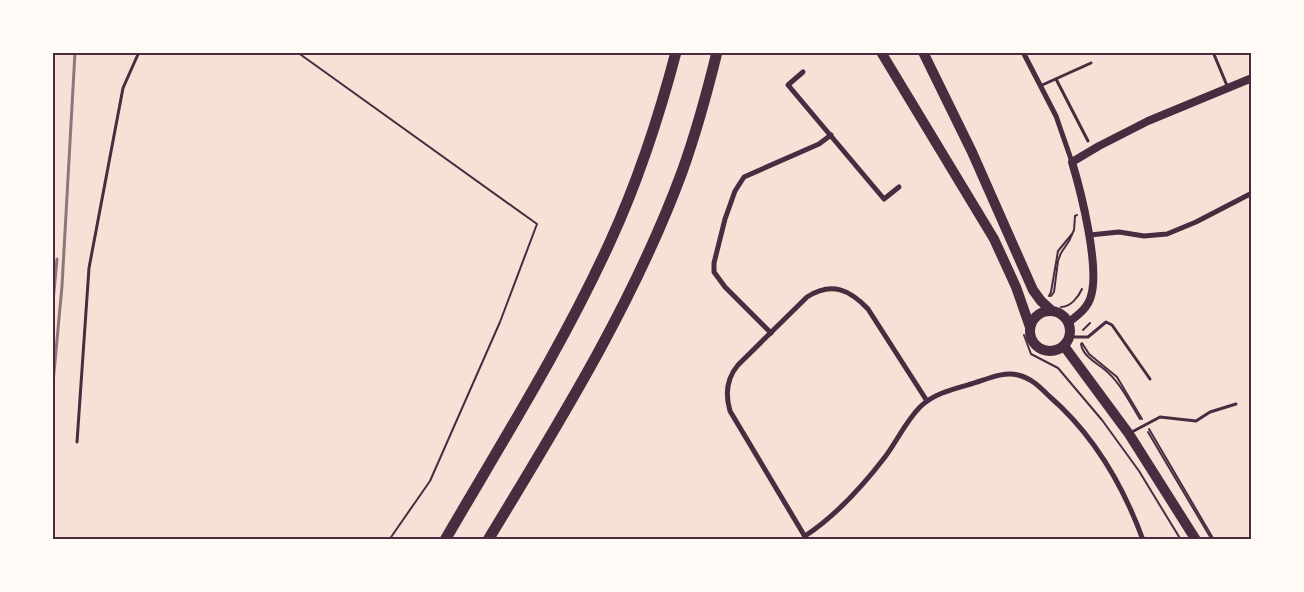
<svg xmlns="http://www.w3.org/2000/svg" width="1304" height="592" font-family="Montserrat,sans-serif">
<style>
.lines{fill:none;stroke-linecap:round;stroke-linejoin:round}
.path{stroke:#4a2c40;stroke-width:2}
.service{stroke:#4a2c40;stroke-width:3}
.minor{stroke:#4a2c40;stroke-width:5}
.tertiary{stroke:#4a2c40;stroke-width:8}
.primary{stroke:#4a2c40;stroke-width:10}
.trunk{stroke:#4a2c40;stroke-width:10}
.motorway{stroke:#4a2c40;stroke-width:11}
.rail{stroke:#8f747c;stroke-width:3}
.neatline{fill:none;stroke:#4a2c40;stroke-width:2}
</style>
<rect width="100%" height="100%" fill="#f7e1d7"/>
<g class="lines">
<!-- path -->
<g class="path">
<path d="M297,52L537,224L500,322L430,481L389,540"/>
<path d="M1049,296L1051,292L1058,251L1072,234"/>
<path d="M1051,296L1054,292L1058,261L1061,253L1069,241L1074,230L1075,216L1077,215"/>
<path d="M1061,307C1070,307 1078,298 1082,289"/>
<path d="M1083,330L1090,323"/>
<path d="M1024,335L1031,354L1058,368L1102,420L1139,471L1181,540"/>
<path d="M1082,343L1089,354L1117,377L1142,419"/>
<path d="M1081,344C1083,356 1095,362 1104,369C1120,382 1129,401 1140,419"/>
<path d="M1149,429L1214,540"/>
<path d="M1148,432L1212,540"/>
</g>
<!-- service -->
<g class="service">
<path d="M1213,52L1228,88"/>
<path d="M1056,79L1088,141"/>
<path d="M1040,86L1091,63"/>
<path d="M1070,337H1088L1106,322L1112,325L1150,379"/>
<path d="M1130,433L1160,417L1196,421L1210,412L1236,404"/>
<path d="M77,442L89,268L123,88L139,52"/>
</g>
<!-- minor -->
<g class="minor">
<path d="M1023,52L1056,116L1072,162"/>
<path d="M803,72L788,85L884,199L899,187"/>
<path d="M1090,235L1119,232L1144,236L1167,234L1196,222L1252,193"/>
<path d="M771,333L725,287L714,272V263L725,219L735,191L744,177L819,144L831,135"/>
<path d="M805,536C837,515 862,487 885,457C897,441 906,421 920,407C933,394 953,389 971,384C985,380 1003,371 1018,375C1031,378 1040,387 1049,396C1093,434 1123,485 1143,540"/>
<path d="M807,540L730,411C725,394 727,378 738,365L807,297C832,281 850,290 868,309L927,401"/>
</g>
<!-- tertiary -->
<path class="tertiary" d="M1069,322C1078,315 1088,308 1091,296C1100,267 1081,192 1072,162L1099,146L1148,121L1252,78"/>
<!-- primary -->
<g class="primary">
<circle cx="1050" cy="331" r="20"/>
<path d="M1064,346L1129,434L1196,540"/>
</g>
<!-- trunk -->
<g class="trunk">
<path d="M881,52L994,239L1016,287L1030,327"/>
<path d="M923,52L972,152L1033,290L1041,301L1052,311"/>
</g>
<!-- motorway -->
<g class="motorway">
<path d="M445,540C502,442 563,345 610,242C638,181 659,117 676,52"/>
<path d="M488,540C560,421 634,302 682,172C696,133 707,93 717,52"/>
</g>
<!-- rail -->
<g class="rail">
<path d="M52,312L57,259"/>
<path d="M52,394L62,286L75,52"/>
</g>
</g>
<!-- border -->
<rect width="1304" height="592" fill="none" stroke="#fffaf5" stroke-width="108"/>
<rect x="54" y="54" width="1196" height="484" class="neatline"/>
</svg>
